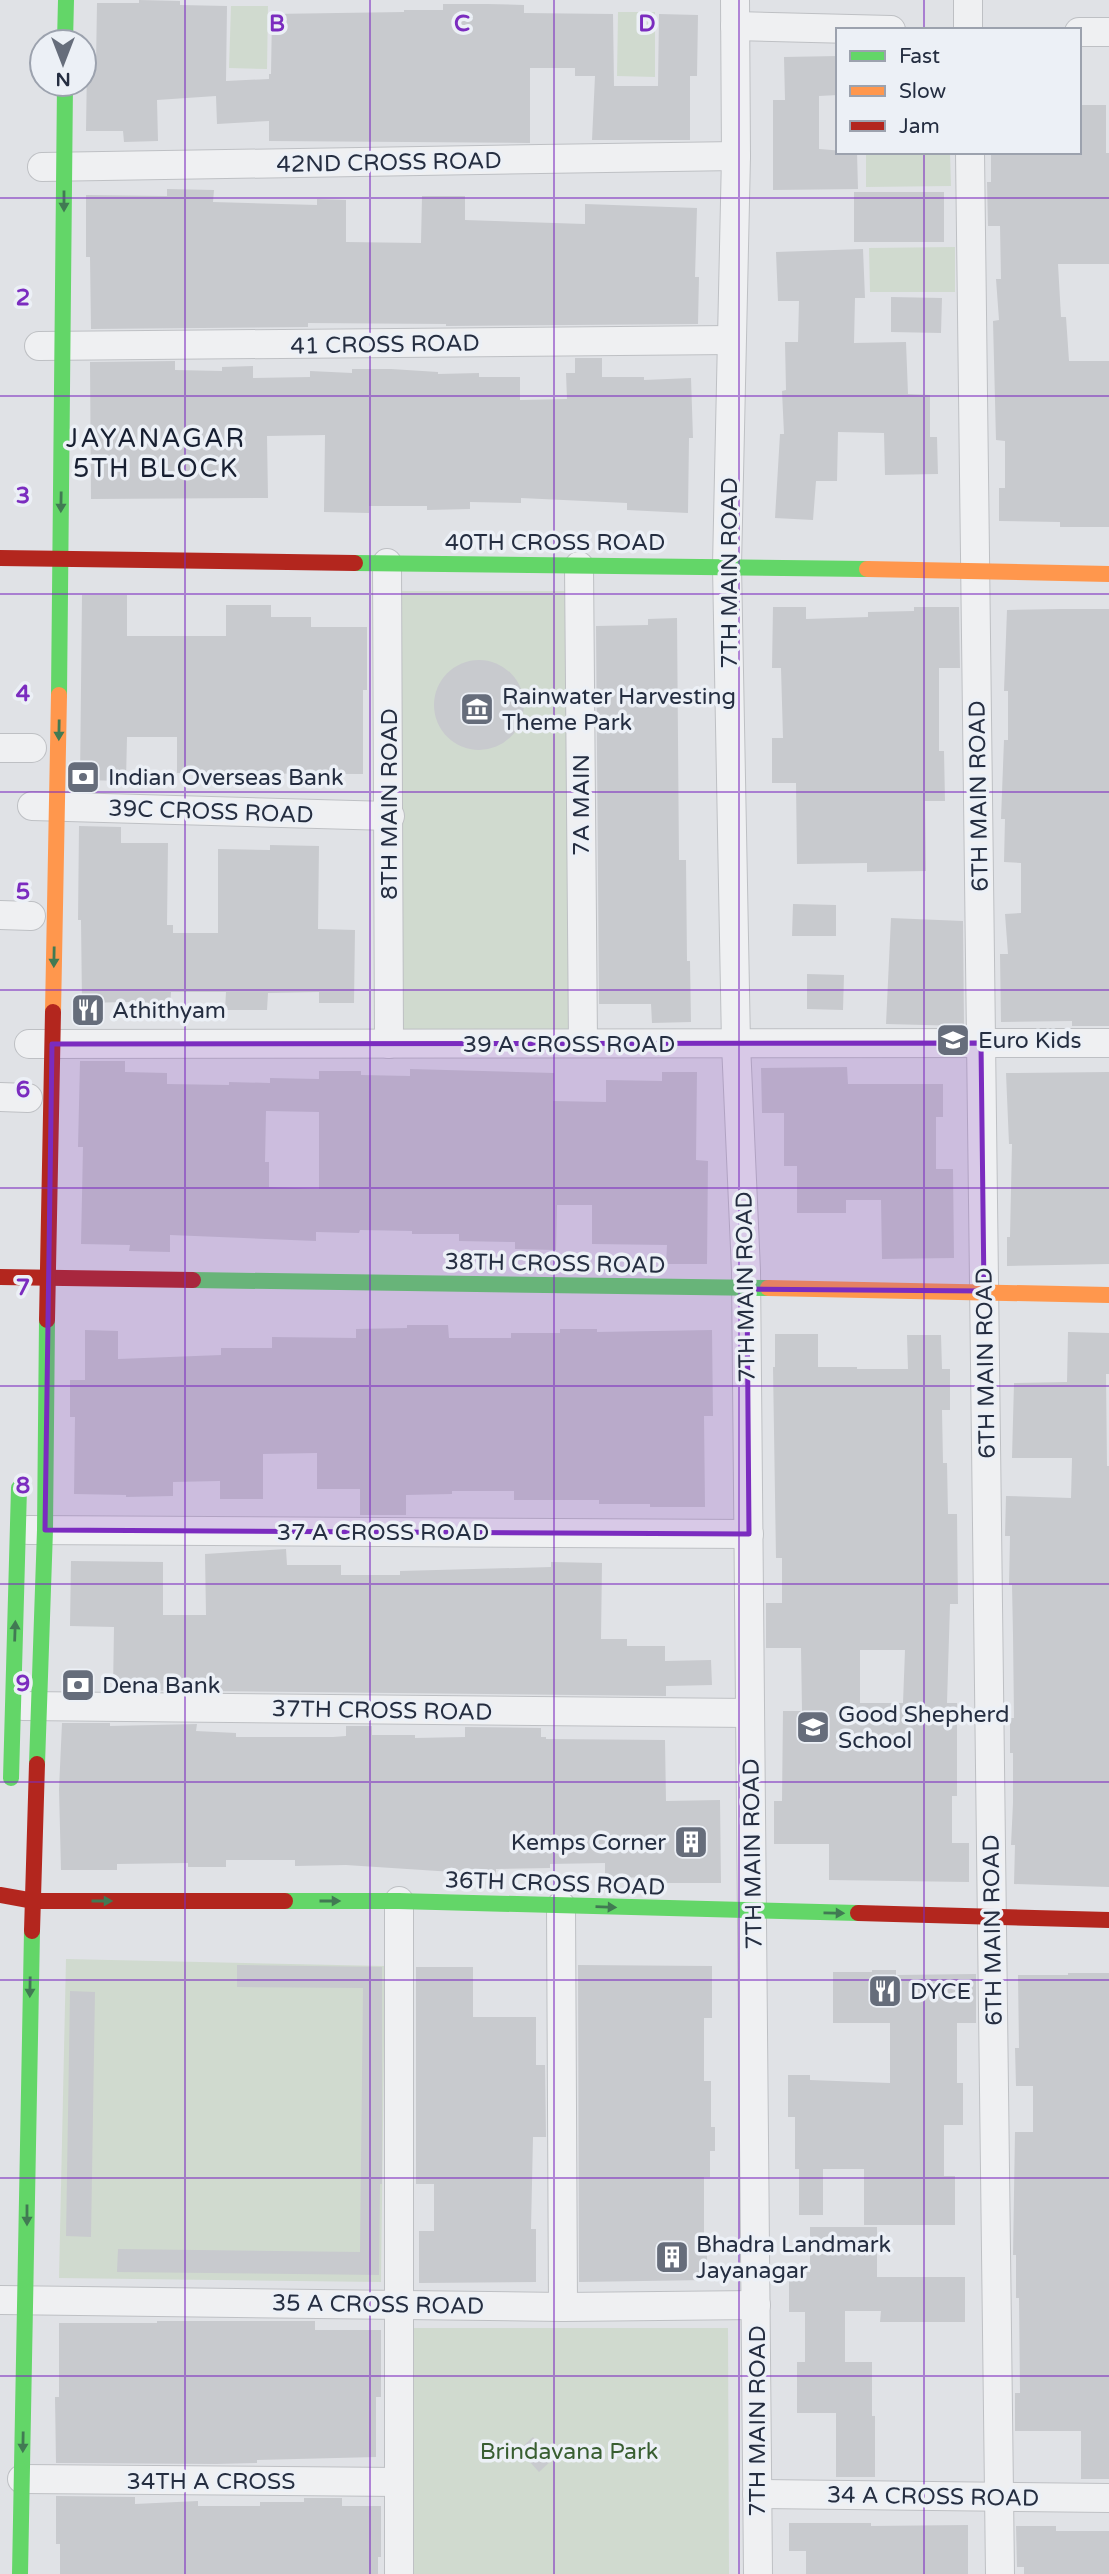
<svg xmlns="http://www.w3.org/2000/svg" width="1109" height="2574" font-family="'Varela Round',sans-serif">
<style>
.green{fill:#d0dacf}
.building{fill:#c8cace;fill-rule:evenodd}
.lines{fill:none;stroke-linecap:round;stroke-linejoin:round}
.street-casing{stroke:#bec0c4;stroke-width:30}
.street{stroke:#eff0f2;stroke-width:28}
.fast{stroke:#63d668;stroke-width:16}
.slow{stroke:#ff974d;stroke-width:16}
.jam{stroke:#b3261e;stroke-width:16}
.oneway{fill:#417a53}
.marked{fill:#7b2cbf;fill-opacity:0.2;stroke:#7b2cbf;stroke-width:5;stroke-linejoin:round}
.grid{fill:none;stroke:#7b2cbf;stroke-width:2;stroke-opacity:0.55}
.labels{text-anchor:middle;stroke-width:7;stroke-linejoin:round;paint-order:stroke}
.street-label{font-size:23px;fill:#252e41;stroke:#ecf0f6}
.poi-label{font-size:23px;fill:#252e41;stroke:#ecf0f6;text-anchor:start}
.park-label{font-size:23px;fill:#385e31;stroke:#ecf0f6}
.quarter-label{font-size:26px;letter-spacing:2px;fill:#171f31;stroke:#ecf0f6}
.grid-label{font-size:23px;text-anchor:middle;font-weight:bold;fill:#7b2cbf;stroke:#ecf0f6;stroke-width:7;stroke-linejoin:round;paint-order:stroke}
</style>
<rect width="100%" height="100%" fill="#e0e2e6"/>
<!-- green -->
<g class="green">
<path d="M231,6H268L267,69L229,68Z"/>
<path d="M618,12H655V77L617,76Z"/>
<path d="M866,152H950L951,186L866,187Z"/>
<path d="M955,247V292H870L869,248Z"/>
<path d="M393,591H573L575,1032L394,1033Z"/>
<path d="M66,1959L385,1966L381,2282L59,2278Z"/>
<path d="M409,2328H728L729,2574H410Z"/>
</g>
<!-- building -->
<g class="building">
<path d="M139,0L180,1V5L227,6L226,81L269,79V74H271L272,14L404,12V10H443V4H487L524,5V13L613,14L614,86H658L659,14L698,15L697,76H690V140H592L595,76H575V68H530V143L269,141V121L217,124L216,96L157,100L158,141L124,142L123,131H86L87,65H96L97,3H139Z"/>
<path d="M838,56V95L819,96V149L857,152L858,189L773,190V100H785L784,57Z"/>
<path d="M1079,105H1106V153H1109V264H1058L1061,317H1066L1069,361H1109V527H1060V522L999,521V488H1005V441L996,440L993,321L999,320L996,279H1001L1000,226H988L987,182H991V152H1079Z"/>
<path d="M167,189L214,190L213,202L317,205V199L346,200V242L421,243L422,196H465V220L585,224V204L697,208L695,277H699L698,324L446,326V324L308,323V327L91,329L90,257H86V195L167,196Z"/>
<rect x="854" y="192" width="90" height="50"/>
<path d="M863,249L865,298H855L854,343L906,342L908,394L930,395V437H937L938,474L885,475L884,433L838,432L837,481H816L813,520L775,518L780,434H784L782,391L786,390L785,342H798L799,301H778L776,252Z"/>
<path d="M891,297L942,298L941,333L891,332Z"/>
<path d="M575,358H602V377H644V380L691,378L693,438H689L688,513L627,510V503L521,498V503L470,502V509L427,510V506H369V513L324,512L325,435L267,436L268,498L91,499L90,362L175,361V370L222,371V367L253,366V378L310,377V371L352,373V369H391L438,372V374L479,373V377H520V400L567,399L566,373H575Z"/>
<path d="M82,595H127V636H226V605H271V617H311V627H367V690H363V774L177,773V737H127L126,781L80,780Z"/>
<path d="M773,607H806V619L868,617V612L914,611V607H959L960,668H939V751H944L945,801H925L926,871L867,872V863L797,864L796,783H772V738H783L781,668H772Z"/>
<path d="M1062,609H1109V1026H1072V1021L1001,1022L1000,954H1008L1005,914L1021,913V863L1004,862L1005,819H1001L1004,740H1008V691H1004L1007,610Z"/>
<path d="M677,618L679,860H686L687,961H690L691,1022L652,1023L651,1004H599L596,626L648,625V619Z"/>
<circle cx="479" cy="705" r="45"/>
<path d="M79,826L121,827V843H168L167,925H173V933H218V849L270,850V845L319,846L318,929L355,930L354,1003H319V992L268,993L267,1010H225L226,992H171L170,1007L129,1005V1002L82,1003L81,920H78Z"/>
<path d="M793,904L836,905V936H792Z"/>
<path d="M891,918L963,921L964,1026L886,1024Z"/>
<path d="M807,974L844,975L843,1010L807,1009Z"/>
<path d="M80,1061H125V1072L167,1073V1084L229,1085V1082L270,1083V1078L319,1079V1071H361V1075L410,1076V1069L554,1073L553,1101L606,1102V1080L662,1081V1072H697L696,1160L708,1161L707,1264H666L667,1245L592,1244V1205H557L556,1250L515,1249V1242L459,1241V1234H412V1231L360,1230L359,1233L316,1232V1241L170,1235V1252L129,1251L130,1245L81,1244L83,1147H78ZM266,1111L319,1112V1189L269,1187V1162H265Z"/>
<path d="M847,1067L848,1084H943V1117H936V1169H953L954,1258L882,1259L881,1200H846V1213H797V1166H784V1113H762L761,1068Z"/>
<path d="M1109,1072V1264L1007,1266V1237H1010L1012,1144H1009L1006,1073Z"/>
<path d="M407,1325H448L449,1338H511V1333H560V1329H597V1332L712,1330L713,1416H704L705,1507H650V1504H599V1500H514V1491H452V1494L406,1495V1515H360V1489H317V1453L263,1454V1499H220V1481L173,1482V1496L126,1497V1495L74,1494L75,1417H70V1380H85V1330L118,1331V1359L221,1355V1348H272V1337L356,1338V1329L407,1328Z"/>
<path d="M1068,1332L1109,1333V1374H1106L1107,1466H1109V1887L1014,1884L1015,1845H1011L1013,1803V1753H1010V1718H1014L1013,1635L1012,1585H1009L1010,1536H1005L1006,1496L1071,1498L1072,1458H1012L1014,1383L1067,1382Z"/>
<path d="M775,1334H818V1367H857V1369H908L907,1335H941L942,1369H950V1410H942L943,1463H947L948,1514H957L958,1604H950L947,1703H957V1796H952V1843H969V1882L829,1880V1844H774V1801H782L783,1711H802L801,1648H766V1603H782V1558H776L773,1367H775ZM860,1650H905L903,1703H860Z"/>
<path d="M286,1549L287,1565H341V1575H400V1571L551,1567V1562L602,1563L601,1639H627V1646H665V1661L711,1660L712,1685L666,1686V1696L113,1690L114,1627L70,1626L71,1561L163,1562V1615H206L205,1554Z"/>
<path d="M62,1723H110V1726L197,1724L196,1731L236,1733V1737H333L346,1736V1726H372V1735H415V1738L465,1737V1727L541,1728V1737H546V1739L665,1740L666,1801L720,1800L721,1883H661V1877L605,1878V1863L550,1864V1868L496,1869V1875L453,1876V1872L346,1865L295,1866V1860H226V1867H188V1863L117,1864V1870H61L59,1789Z"/>
<path d="M237,1965L382,1967V2184H380L379,2275L117,2272L118,2249L360,2252L363,1988L237,1987Z"/>
<path d="M578,1965L712,1966V2018H704V2081H711V2127H715V2151H710V2177H704V2233H707V2280L579,2282Z"/>
<path d="M416,1967H473V2017H536V2065H545L546,2137H533L531,2229H536V2282L419,2283V2231H434V2184H416Z"/>
<path d="M872,1970H896V1975L976,1974V2023H957V2083H963V2125H944V2176H955V2225H864V2169H823V2215H799V2169H795V2117H788V2075H810V2080L890,2083V2023H833V1972H872Z"/>
<path d="M1068,1973H1109V2479H1081V2431H1015V2393H1020L1019,2298H1016V2255H1013L1015,2132H1033V2086H1016L1015,2048H1019L1018,1975H1068Z"/>
<path d="M70,1991L95,1992L91,2237L66,2236Z"/>
<path d="M810,2227H877V2277H965V2322H880L881,2311H845V2362H872V2416H875V2477H836V2413H797V2362H805V2312H789V2272H810Z"/>
<path d="M157,2321H315V2330H381V2397H376V2457L257,2460V2463L216,2464L56,2463L55,2397H59V2323H157Z"/>
<path d="M533,2437L553,2459L539,2472L519,2450Z"/>
<path d="M56,2496L135,2497V2504L198,2501V2506H260V2502H304V2498H342V2506H381V2557H378V2574H60V2544H56Z"/>
<path d="M789,2523H871V2526L968,2525V2574H806V2551H789Z"/>
<path d="M1016,2526H1056V2531H1109V2574H1024V2567H1017Z"/>
</g>
<g class="lines">
<!-- street casing -->
<g class="street-casing">
<g id="street">
<path d="M735,0L736,156L727,566L736,1044L746,1271L758,2574"/>
<path d="M968,0V30"/>
<path d="M735,26L891,30"/>
<path d="M1079,32H1109"/>
<path d="M970,152L1000,2574"/>
<path d="M42,167L736,156"/>
<path d="M39,346L731,340"/>
<path d="M387,563L389,1044"/>
<path d="M579,566L583,1043"/>
<path d="M0,748H32"/>
<path d="M32,806L390,816"/>
<path d="M0,915L31,916"/>
<path d="M29,1044L1109,1043"/>
<path d="M0,1097L28,1098"/>
<path d="M28,1530L749,1534"/>
<path d="M23,1706L750,1713"/>
<path d="M399,1901V2574"/>
<path d="M561,1906L563,2307"/>
<path d="M1,2300L563,2307L756,2305"/>
<path d="M22,2479L399,2482"/>
<path d="M757,2494L1109,2498"/>
</g>
</g>
<!-- street -->
<use href="#street" class="street"/>
<!-- fast -->
<g class="fast">
<path d="M65,42L66,0"/>
<path d="M355,563L867,569"/>
<path d="M59,695L65,84"/>
<path d="M193,1280L768,1288"/>
<path d="M37,1764L45,1530L47,1320"/>
<path d="M11,1778L19,1488"/>
<path d="M285,1901H399L858,1913"/>
<path d="M20,2574L32,1931"/>
</g>
<!-- slow -->
<g class="slow">
<path d="M867,569L1109,574"/>
<path d="M53,1012L59,695"/>
<path d="M768,1288L1109,1295"/>
</g>
<!-- jam -->
<g class="jam">
<path d="M0,558L355,563"/>
<path d="M0,1277L193,1280"/>
<path d="M47,1320L53,1012"/>
<path d="M0,1895L34,1901H285"/>
<path d="M858,1913L1109,1920"/>
<path d="M32,1931L37,1764"/>
</g>
</g>
<!-- one-way arrows -->
<defs><path id="oneway-solid" d="M-6-.8H1V-3.2L6.5 0L1 3.2V.8H-6Z" transform="scale(1.75)"/></defs>
<g class="oneway">
<use href="#oneway-solid" transform="translate(64 201) rotate(90)"/>
<use href="#oneway-solid" transform="translate(61 502) rotate(91)"/>
<use href="#oneway-solid" transform="translate(59 730) rotate(91)"/>
<use href="#oneway-solid" transform="translate(54 957) rotate(91)"/>
<use href="#oneway-solid" transform="translate(15 1631) rotate(-88)"/>
<use href="#oneway-solid" transform="translate(102 1901)"/>
<use href="#oneway-solid" transform="translate(330 1901)"/>
<use href="#oneway-solid" transform="translate(606 1907) rotate(2)"/>
<use href="#oneway-solid" transform="translate(834 1913) rotate(1)"/>
<use href="#oneway-solid" transform="translate(30 1987) rotate(91)"/>
<use href="#oneway-solid" transform="translate(27 2215) rotate(90)"/>
<use href="#oneway-solid" transform="translate(23 2442) rotate(91)"/>
</g>
<!-- marked area -->
<path class="marked" d="M981,1043L984,1291L747,1289L749,1534L45,1530L52,1044Z"/>
<!-- grid -->
<path class="grid" d="M185,0V2574M370,0V2574M554,0V2574M739,0V2574M924,0V30M924,152V2574M0,198H1109M0,396H1109M0,594H1109M0,792H1109M0,990H1109M0,1188H1109M0,1386H1109M0,1584H1109M0,1782H1109M0,1980H1109M0,2178H1109M0,2376H1109"/>
<!-- icons -->
<defs>
<g id="museum-square" transform="scale(1.75)"><rect x="-9" y="-9" width="18" height="18" rx="4" fill="#666d7b" stroke="#ecf0f6"/><path d="M0-6L6-3V-2H-6V-3ZM-5-1h2V3h-2ZM-1-1h2V3h-2ZM3-1h2V3H3ZM-6 4H6V6H-6Z" fill="#fff"/></g>
<g id="bank-square" transform="scale(1.75)"><rect x="-9" y="-9" width="18" height="18" rx="4" fill="#666d7b" stroke="#ecf0f6"/><path d="M-6-4H6V4H-6ZM0-2.3a2.3 2.3 0 1 0 0 4.6a2.3 2.3 0 1 0 0-4.6Z" fill="#fff"/></g>
<g id="restaurant-square" transform="scale(1.75)"><rect x="-9" y="-9" width="18" height="18" rx="4" fill="#666d7b" stroke="#ecf0f6"/><path d="M-5-6h1v4h1v-4h1v4h1v-4h1v5L-1.5 .5V6h-2V.5L-5-1ZM5-6V6H3V1.5H1.5Q1.5-4 5-6Z" fill="#fff"/></g>
<g id="school-square" transform="scale(1.75)"><rect x="-9" y="-9" width="18" height="18" rx="4" fill="#666d7b" stroke="#ecf0f6"/><path d="M0-5L7-2L0 1L-7-2ZM-4 1L0 2.5L4 1V4Q0 6-4 4Z" fill="#fff"/></g>
<g id="building-square" transform="scale(1.75)"><rect x="-9" y="-9" width="18" height="18" rx="4" fill="#666d7b" stroke="#ecf0f6"/><path d="M-4-6H4V6H1V3H-1V6H-4ZM-2.5-4.3h1.7v1.8h-1.7ZM.8-4.3h1.7v1.8H.8ZM-2.5-1h1.7V.8h-1.7ZM.8-1h1.7V.8H.8Z" fill="#fff"/></g>
</defs>
<g fill-rule="evenodd">
<use href="#museum-square" x="477" y="709"/>
<use href="#bank-square" x="83" y="777"/>
<use href="#restaurant-square" x="88" y="1010"/>
<use href="#school-square" x="953" y="1040"/>
<use href="#bank-square" x="78" y="1685"/>
<use href="#school-square" x="813" y="1727"/>
<use href="#building-square" x="691" y="1842"/>
<use href="#restaurant-square" x="885" y="1991"/>
<use href="#building-square" x="672" y="2257"/>
</g>
<g class="labels">
<!-- street labels -->
<g class="street-label">
<text transform="translate(389 162) rotate(-1)" y="8">42ND CROSS ROAD</text>
<text transform="translate(385 344) rotate(-1)" y="8">41 CROSS ROAD</text>
<text x="555" y="550">40TH CROSS ROAD</text>
<text transform="translate(729 573) rotate(-90)" y="8">7TH MAIN ROAD</text>
<text transform="translate(978 796) rotate(-91)" y="8">6TH MAIN ROAD</text>
<text transform="translate(389 804) rotate(-90)" y="8">8TH MAIN ROAD</text>
<text transform="translate(581 805) rotate(-90)" y="8">7A MAIN</text>
<text transform="translate(211 811) rotate(2)" y="8">39C CROSS ROAD</text>
<text x="569" y="1052">39 A CROSS ROAD</text>
<text transform="translate(555 1263) rotate(1)" y="8">38TH CROSS ROAD</text>
<text transform="translate(745 1287) rotate(-91)" y="8">7TH MAIN ROAD</text>
<text transform="translate(985 1363) rotate(-91)" y="8">6TH MAIN ROAD</text>
<text x="383" y="1540">37 A CROSS ROAD</text>
<text transform="translate(382 1710) rotate(1)" y="8">37TH CROSS ROAD</text>
<text transform="translate(752 1854) rotate(-91)" y="8">7TH MAIN ROAD</text>
<text transform="translate(555 1883) rotate(2)" y="8">36TH CROSS ROAD</text>
<text transform="translate(992 1930) rotate(-91)" y="8">6TH MAIN ROAD</text>
<text transform="translate(378 2304) rotate(1)" y="8">35 A CROSS ROAD</text>
<text transform="translate(757 2421) rotate(-90)" y="8">7TH MAIN ROAD</text>
<text x="211" y="2489">34TH A CROSS</text>
<text transform="translate(933 2496) rotate(1)" y="8">34 A CROSS ROAD</text>
</g>
<!-- poi labels -->
<g class="poi-label">
<text x="502" y="704">Rainwater Harvesting<tspan x="502" dy="26">Theme Park</tspan></text>
<text x="108" y="785">Indian Overseas Bank</text>
<text x="112" y="1018">Athithyam</text>
<text x="978" y="1048">Euro Kids</text>
<text x="102" y="1693">Dena Bank</text>
<text x="838" y="1722">Good Shepherd<tspan x="838" dy="26">School</tspan></text>
<text x="666" y="1850" text-anchor="end">Kemps Corner</text>
<text x="910" y="1999">DYCE</text>
<text x="696" y="2252">Bhadra Landmark<tspan x="696" dy="26">Jayanagar</tspan></text>
</g>
<!-- park labels -->
<g class="park-label">
<text x="569" y="2459">Brindavana Park</text>
</g>
<!-- quarter labels -->
<g class="quarter-label">
<text x="156" y="447">JAYANAGAR<tspan x="156" dy="30">5TH BLOCK</tspan></text>
</g>
</g>
<g class="grid-label">
<text x="277" y="31">B</text>
<text x="462" y="31">C</text>
<text x="647" y="31">D</text>
<text x="23" y="305">2</text>
<text x="23" y="503">3</text>
<text x="23" y="701">4</text>
<text x="23" y="899">5</text>
<text x="23" y="1097">6</text>
<text x="23" y="1295">7</text>
<text x="23" y="1493">8</text>
<text x="23" y="1691">9</text>
</g>
<!-- legend -->
<rect x="836" y="28" width="245" height="126" fill="#ecf0f6" stroke="#9ca2ae" stroke-width="2"/>
<rect x="850" y="51" width="35" height="10" fill="#63d668" stroke="#9ca2ae" stroke-width="2"/>
<text x="899" y="63" font-size="21" fill="#252e41">Fast</text>
<rect x="850" y="86" width="35" height="10" fill="#ff974d" stroke="#9ca2ae" stroke-width="2"/>
<text x="899" y="98" font-size="21" fill="#252e41">Slow</text>
<rect x="850" y="121" width="35" height="10" fill="#b3261e" stroke="#9ca2ae" stroke-width="2"/>
<text x="899" y="133" font-size="21" fill="#252e41">Jam</text>
<!-- north arrow -->
<g transform="translate(63 63) rotate(180)"><circle r="33" fill="#ecf0f6" stroke="#9ca2ae" stroke-width="2"/>
<path d="M0-5L12 26L0 18L-12 26Z" fill="#666d7b"/>
<text y="-10" font-size="19" font-weight="bold" text-anchor="middle" fill="#252e41">N</text>
</g>
</svg>
